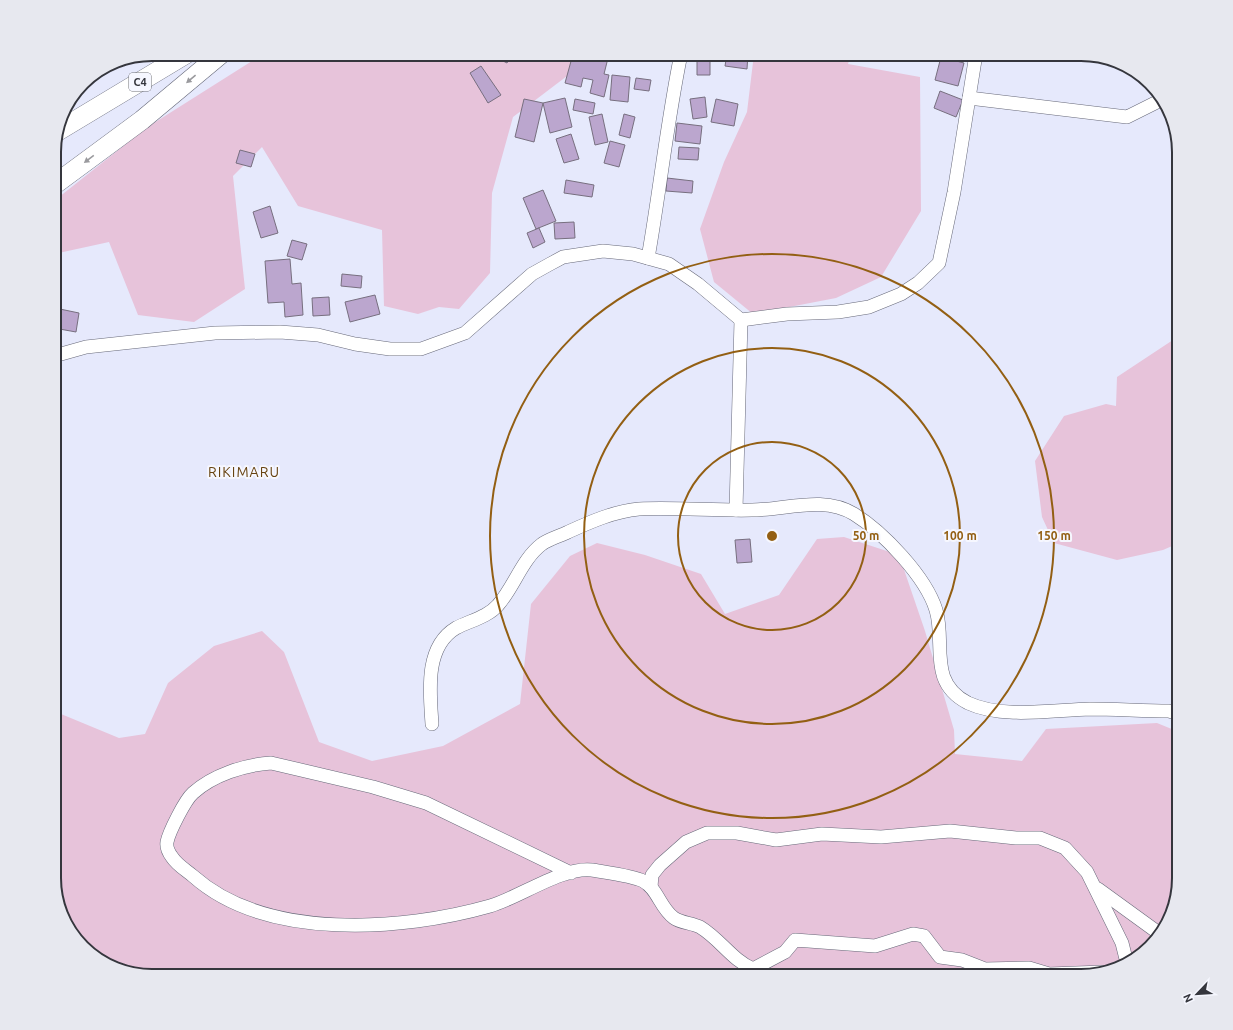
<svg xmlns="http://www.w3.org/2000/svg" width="1233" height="1030" font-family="Ubuntu,sans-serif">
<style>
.green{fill:#e7c3da}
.building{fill:#bba6ce;stroke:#776f7f}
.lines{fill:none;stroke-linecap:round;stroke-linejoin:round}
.minor-casing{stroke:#676979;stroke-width:14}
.highway-casing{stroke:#676979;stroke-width:20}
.minor{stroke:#fff;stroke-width:13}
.highway{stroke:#fff;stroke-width:19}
.oneway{fill:#9a9a9e}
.ring{fill:none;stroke:#935f13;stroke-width:2}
.labels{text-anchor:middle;stroke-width:4;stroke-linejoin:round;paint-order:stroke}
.shield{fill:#f6f7ff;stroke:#6f7077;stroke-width:1}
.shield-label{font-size:11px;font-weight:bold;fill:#35363d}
.quarter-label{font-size:14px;letter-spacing:1px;fill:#674311;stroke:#f6f7ff}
.rim{fill:none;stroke:#35363d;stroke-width:2}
.centre{fill:#935f13;stroke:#f6f7ff;stroke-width:2}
.ring-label{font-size:12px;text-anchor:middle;font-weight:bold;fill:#935f13;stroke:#f6f7ff;stroke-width:4;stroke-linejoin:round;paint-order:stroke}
</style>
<rect width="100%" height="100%" fill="#e6e9fc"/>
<!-- green -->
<g class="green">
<path d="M268,54H579L571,73L513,117L492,193L490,273L459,309L439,307L418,314L384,306L382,230L298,206L262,147L233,176L245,289L194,322L138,315L109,242L54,254V201L146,128L252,61Z"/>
<path d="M754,54H851L848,64L920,77L921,211L881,277L836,298L753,314L714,282L700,229L724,162L747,112Z"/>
<path d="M1179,336V543L1163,550L1117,560L1054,543L1042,517L1035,461L1064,416L1106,404L1116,406L1117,377Z"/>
<path d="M844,537L899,555L925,631L954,730L955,754L1022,761L1046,729L1157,723L1179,732V878L1172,915L1155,943L1119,968L1081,976H152L115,969L87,952L64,921L54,884V694L61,714L119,738L145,734L168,683L214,646L262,631L284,652L319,742L372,761L443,746L520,704L531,604L570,556L597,543L645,555L701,574L725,614L779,595L817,539Z"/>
</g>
<!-- building -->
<g class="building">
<path d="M489,54H512L507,63Z"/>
<path d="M573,54H591L608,58L604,74L609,75L604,97L590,93L593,80L583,78L581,87L565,83Z"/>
<path d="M727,54H748L747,69L725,66Z"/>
<path d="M697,56L710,57V75H697Z"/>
<path d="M941,57L964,63L958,86L935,80Z"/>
<path d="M481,66L501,95L488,103L470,73Z"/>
<path d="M612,75L630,77L628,102L610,100Z"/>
<path d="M636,78L651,80L649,91L634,89Z"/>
<path d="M940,91L963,100L956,117L934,108Z"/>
<path d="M705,97L707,117L693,119L690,99Z"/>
<path d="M565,98L572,127L550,133L543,103Z"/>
<path d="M524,99L543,103L534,142L515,137Z"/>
<path d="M575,99L595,103L593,114L573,110Z"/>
<path d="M716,99L738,104L734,126L711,122Z"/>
<path d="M602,114L608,142L595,145L589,117Z"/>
<path d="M624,114L635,117L630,138L619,135Z"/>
<path d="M677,123L702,126L700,144L675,141Z"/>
<path d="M571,134L579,159L564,163L556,139Z"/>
<path d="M610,141L625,145L619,167L604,163Z"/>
<path d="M679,147L699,148L698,160L678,159Z"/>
<path d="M240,150L255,154L251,167L236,163Z"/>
<path d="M667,178L693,181L692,193L666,191Z"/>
<path d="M566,180L594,185L592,197L564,193Z"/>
<path d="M543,190L556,221L536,229L523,198Z"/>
<path d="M270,206L278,233L261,238L253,212Z"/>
<path d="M574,222L575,238L555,239L554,223Z"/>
<path d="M539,228L545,242L533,248L527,233Z"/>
<path d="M292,240L307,244L302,260L287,256Z"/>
<path d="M290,259L292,284L301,283L303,315L285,317L284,302L268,303L265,261Z"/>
<path d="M342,274L362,276L361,288L341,286Z"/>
<path d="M375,295L380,314L350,322L345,302Z"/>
<path d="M329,297L330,315L313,316L312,298Z"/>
<path d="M55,308L79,313L76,332L54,328Z"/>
<path d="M750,539L752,562L737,563L735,540Z"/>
</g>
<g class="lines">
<!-- minor casing -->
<g class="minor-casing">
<g id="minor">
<path d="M969,98L1127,117L1161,100"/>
<path d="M648,258C660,190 667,122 681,54"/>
<path d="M54,356L86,347L215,333L280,332L318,335L355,344L390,349H421L465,333L532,274L550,264L563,257L603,251L633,254L669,264L698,284L741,320L787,314L838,312L869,307L901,294L918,283L939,263L954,192L976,54"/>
<path d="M736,510L741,320"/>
<path d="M432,724C430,693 424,647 456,628C469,621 488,617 498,605C514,587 522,559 542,544C549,539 560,536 568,532C590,522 615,511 639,509C676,507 715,511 752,510C786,510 823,495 854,514C883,532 926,577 936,610C946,643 927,682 968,703C1002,719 1053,710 1090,709C1116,709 1143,711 1169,711L1179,714"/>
<path d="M571,873L426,803L373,787L271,763C244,765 213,775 193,793C185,800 169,832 167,842C166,848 169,853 172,857C177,865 186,870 193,876C266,941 402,931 490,906C518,898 564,866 592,870C603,872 634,876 643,881C658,889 660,908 674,918C681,923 692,923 700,927C720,939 732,960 753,969L785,952L795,940L875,946L913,934L924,936L940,957L962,960L985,969L1029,968L1049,974L1103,972"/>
<path d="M651,887L652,875L660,865L686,842L707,833H737L776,840L822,834L881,837L950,831L1016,838H1040L1065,848L1087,872L1122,943L1127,963"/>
<path d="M1098,889L1160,934"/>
</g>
</g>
<!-- highway casing -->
<g class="highway-casing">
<g id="highway">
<path d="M58,131L186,54"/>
<path d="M54,185L142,120L221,54"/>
</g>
</g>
<!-- minor -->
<use href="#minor" class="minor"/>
<!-- highway -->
<use href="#highway" class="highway"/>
</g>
<!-- one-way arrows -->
<defs><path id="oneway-solid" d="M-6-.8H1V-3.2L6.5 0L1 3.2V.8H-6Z"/></defs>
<g class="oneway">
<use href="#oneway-solid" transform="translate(191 79) rotate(140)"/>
<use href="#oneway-solid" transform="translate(89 159) rotate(143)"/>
</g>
<!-- distance rings -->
<g class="ring">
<circle cx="772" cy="536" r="94"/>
<circle cx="772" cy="536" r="188"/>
<circle cx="772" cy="536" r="282"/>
</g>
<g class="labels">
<!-- shield labels -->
<rect class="shield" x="129" y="73" width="22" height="18" rx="3"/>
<g class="shield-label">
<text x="140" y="86">C4</text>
</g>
<!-- quarter labels -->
<g class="quarter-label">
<text x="244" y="477">RIKIMARU</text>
</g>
</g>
<!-- crop -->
<path d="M0 0H1233V1030H0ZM152 61H1081A91 91 0 0 1 1172 152V878A91 91 0 0 1 1081 969H152A91 91 0 0 1 61 878V152A91 91 0 0 1 152 61Z" fill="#e7e8ef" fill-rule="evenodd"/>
<path class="rim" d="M152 61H1081A91 91 0 0 1 1172 152V878A91 91 0 0 1 1081 969H152A91 91 0 0 1 61 878V152A91 91 0 0 1 152 61Z"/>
<circle cx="772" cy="536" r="6" class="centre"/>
<g class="ring-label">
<text x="866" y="540">50 m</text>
<text x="960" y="540">100 m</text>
<text x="1054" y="540">150 m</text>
</g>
<!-- north arrow -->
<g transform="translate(1197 994) rotate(245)" stroke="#f6f7ff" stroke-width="3" paint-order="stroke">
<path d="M0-3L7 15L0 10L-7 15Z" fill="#35363d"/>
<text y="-6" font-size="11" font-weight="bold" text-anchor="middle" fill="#35363d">N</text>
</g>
</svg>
